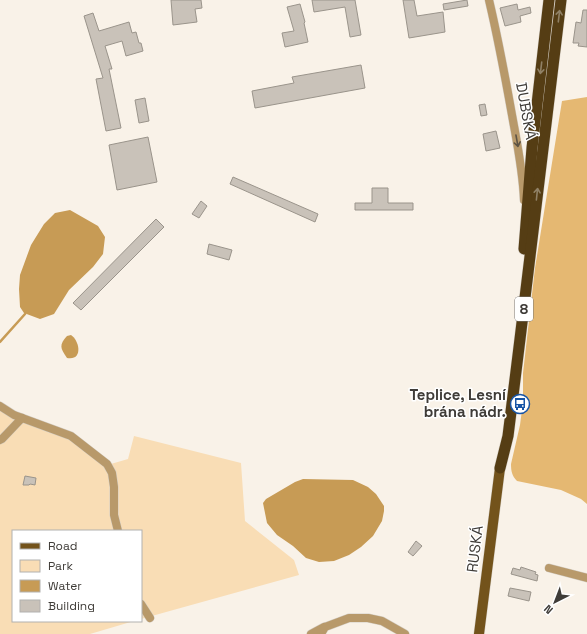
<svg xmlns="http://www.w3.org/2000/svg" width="587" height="634" font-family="'Space Grotesk',sans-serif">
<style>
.green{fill:#f9ddb5}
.forest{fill:#e5b872}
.water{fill:#c79b55}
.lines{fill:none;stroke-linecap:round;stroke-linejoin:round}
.stream{stroke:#c79b55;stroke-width:2.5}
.building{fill:#c9c2b9;stroke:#9a948b}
.minor-casing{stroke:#d4cec5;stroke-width:9}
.major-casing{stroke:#d4cec5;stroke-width:11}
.highway-casing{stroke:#d4cec5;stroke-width:12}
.minor{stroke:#b8996a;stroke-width:8}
.major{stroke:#73531b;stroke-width:10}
.highway{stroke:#553d14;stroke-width:11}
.oneway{stroke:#908166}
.oneway2{stroke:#5d5344}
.labels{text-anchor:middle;stroke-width:3;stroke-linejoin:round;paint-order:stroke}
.shield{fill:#fff;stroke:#797674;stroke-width:1}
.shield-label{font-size:14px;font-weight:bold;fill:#3f3c38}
.street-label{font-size:15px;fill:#3f3c38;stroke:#fff}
.poi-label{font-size:15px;font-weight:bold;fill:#3f3c38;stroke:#fff;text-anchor:end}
</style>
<rect width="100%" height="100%" fill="#f9f2e8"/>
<!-- green -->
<path class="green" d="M0,410L69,439L104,466L128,459L134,436L241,463L245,521L294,560L299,575L141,619V531H13V621H134L90,634H0Z"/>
<!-- forest -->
<path class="forest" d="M587,97V504L581,499L561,490L517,481C512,476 511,471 511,464L520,425L523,402V373L535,268L562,101Z"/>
<!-- water -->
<g class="water">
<path d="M70,210L98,226L105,237L103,254L93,267L69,290L54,314L40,319L24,313L20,307L19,289L20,275L31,245L44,224L55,213Z"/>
<path d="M71,335C80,341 83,361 67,358C60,348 59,345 67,336Z"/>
<path d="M303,479L353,480L368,487L376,494L384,506V511L382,521L373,536L361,547L349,555L334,561L319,562L306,558L293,546L277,535L267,523L263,503L266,499L295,482Z"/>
</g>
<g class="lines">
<!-- stream -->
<path class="stream" d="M0,342L25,314"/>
</g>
<!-- building -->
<g class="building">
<path d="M171,0H201L202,8L195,9L197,22L173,25Z"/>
<path d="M312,0H355L361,35L350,37L345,7L314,12Z"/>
<path d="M403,0H414L417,16L443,12L445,32L409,38Z"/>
<path d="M467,0L468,6L444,10L443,4Z"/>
<path d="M300,4L305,22L304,23L308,42L285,47L282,33L294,31L287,7Z"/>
<path d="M517,4L518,10L530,7L531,13L520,16L521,22L505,26L500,8Z"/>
<path d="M583,10H587V47L578,46L579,43H573L576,22L581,23Z"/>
<path d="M93,13L99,31L129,22L132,33L136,32L139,43H141L143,51L126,56L122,41L105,46L112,69H109L121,128L106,131L96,79L103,78L84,16Z"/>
<path d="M361,65L365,88L255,108L252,91L294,83L292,77Z"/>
<path d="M145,98L149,121L139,123L135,100Z"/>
<path d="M485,104L487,115L481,116L479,105Z"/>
<path d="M496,131L500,148L486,151L483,134Z"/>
<path d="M148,137L157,182L117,190L109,145Z"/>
<path d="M233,177L318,214L315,222L230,184Z"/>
<path d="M372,188H388V203H413V210H355V203H372Z"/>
<path d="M201,201L207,206L199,218L192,214Z"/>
<path d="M156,219L164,227L81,310L73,303Z"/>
<path d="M209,244L232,250L229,260L207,254Z"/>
<path d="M25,476L36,478L35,485L30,484L29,485H23Z"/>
<path d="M416,541L422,546L413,556L408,552Z"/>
<path d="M521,567L536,572L535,574L538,575L537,581L511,574L513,568L520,570Z"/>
<path d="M510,588L531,592L529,601L508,596Z"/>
</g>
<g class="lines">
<!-- minor casing -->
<g class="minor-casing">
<g id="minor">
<path d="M489,0C498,38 505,76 512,115C517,143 523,171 524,200"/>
<path d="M0,406L14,415L71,436L107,464L112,473L114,487V515L118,531"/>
<path d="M0,440L2,439L22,418"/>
<path d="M549,568L587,578"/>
<path d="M141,604L150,618"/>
<path d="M311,634L324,627"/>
<path d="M321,634L325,627L349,618H368L382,621L405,634"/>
</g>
</g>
<!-- major casing -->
<g class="major-casing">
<path id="major" d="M479,634L500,468"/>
</g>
<!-- highway casing -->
<g class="highway-casing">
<g id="highway">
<path d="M524,249L532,148L549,0"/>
<path d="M500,468L508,436L520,339L561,0"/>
</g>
</g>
<!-- minor -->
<use href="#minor" class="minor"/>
<!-- major -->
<use href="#major" class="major"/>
<!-- highway -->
<use href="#highway" class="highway"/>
</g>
<!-- one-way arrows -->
<defs><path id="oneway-shaft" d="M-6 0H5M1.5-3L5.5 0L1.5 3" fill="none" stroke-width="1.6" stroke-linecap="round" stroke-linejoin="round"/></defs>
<g class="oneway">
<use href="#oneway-shaft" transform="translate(559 16) rotate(-83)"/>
<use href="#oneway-shaft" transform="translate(541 68) rotate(97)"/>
<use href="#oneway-shaft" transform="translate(537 194) rotate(-84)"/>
</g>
<use class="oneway2" href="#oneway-shaft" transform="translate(517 141) rotate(80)"/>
<!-- icons -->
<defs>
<g id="bus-ring" transform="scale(1)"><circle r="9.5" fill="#fff" stroke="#1855a6" stroke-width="1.5"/><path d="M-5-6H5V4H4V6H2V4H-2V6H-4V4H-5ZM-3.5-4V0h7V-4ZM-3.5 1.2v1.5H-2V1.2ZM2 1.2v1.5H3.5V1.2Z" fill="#1855a6"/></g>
</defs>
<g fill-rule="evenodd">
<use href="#bus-ring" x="520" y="404"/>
</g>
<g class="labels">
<!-- shield labels -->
<rect class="shield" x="515" y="297" width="18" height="24" rx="3"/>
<g class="shield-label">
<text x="524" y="314">8</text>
</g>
<!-- street labels -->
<g class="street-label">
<text transform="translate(526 111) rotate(80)" y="5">DUBSKÁ</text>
<text transform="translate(475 549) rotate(-83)" y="5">RUSKÁ</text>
</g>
<!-- poi labels -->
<g class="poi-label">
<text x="506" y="400">Teplice, Lesní<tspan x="506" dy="17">brána nádr.</tspan></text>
</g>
</g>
<!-- legend -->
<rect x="12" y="530" width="130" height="92" fill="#ffffff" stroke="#b2b1af"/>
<rect x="20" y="543" width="20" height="6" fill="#73531b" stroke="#b2b1af"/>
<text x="48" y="550" font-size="12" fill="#3f3c38">Road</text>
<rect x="20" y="560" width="20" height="12" fill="#f9ddb5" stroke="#b2b1af"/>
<text x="48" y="570" font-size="12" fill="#3f3c38">Park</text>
<rect x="20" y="580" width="20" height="12" fill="#c79b55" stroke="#b2b1af"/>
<text x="48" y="590" font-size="12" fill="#3f3c38">Water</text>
<rect x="20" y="600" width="20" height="12" fill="#c9c2b9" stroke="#b2b1af"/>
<text x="48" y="610" font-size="12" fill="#3f3c38">Building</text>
<!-- north arrow -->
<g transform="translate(555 602) rotate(222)" stroke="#ffffff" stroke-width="3" paint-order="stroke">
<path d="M0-3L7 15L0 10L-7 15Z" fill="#3f3c38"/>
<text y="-6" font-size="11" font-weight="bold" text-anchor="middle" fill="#3f3c38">N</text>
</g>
</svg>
